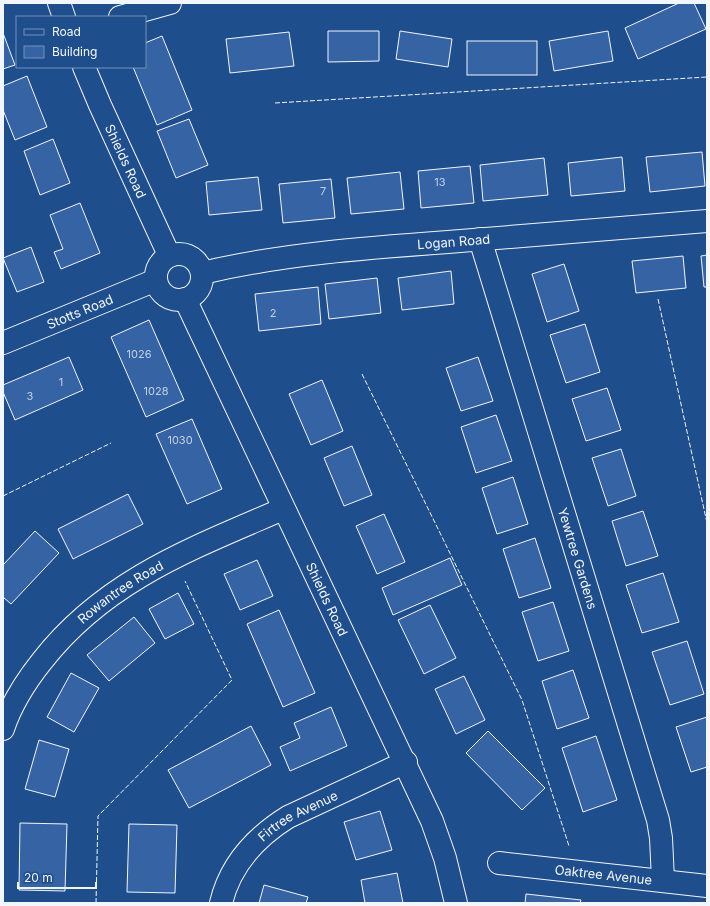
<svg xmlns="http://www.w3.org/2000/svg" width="710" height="906" font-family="Inter,sans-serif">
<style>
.building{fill:#3563a3;stroke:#f2f6ff}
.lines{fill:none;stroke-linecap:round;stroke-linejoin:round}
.street-casing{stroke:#f2f6ff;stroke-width:24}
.secondary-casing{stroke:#f2f6ff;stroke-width:24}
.primary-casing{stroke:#f2f6ff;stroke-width:24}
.street{stroke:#1f4e8c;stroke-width:22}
.secondary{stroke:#1f4e8c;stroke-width:22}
.primary{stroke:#1f4e8c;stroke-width:22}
.fence{stroke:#f2f6ff;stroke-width:1;stroke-dasharray:5 2;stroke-linecap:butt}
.labels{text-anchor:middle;stroke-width:3;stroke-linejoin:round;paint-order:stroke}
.number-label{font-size:11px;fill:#c3d1e8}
.street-label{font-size:13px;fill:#f2f6ff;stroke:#1f4e8c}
</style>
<rect width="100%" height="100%" fill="#1f4e8c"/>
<!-- building -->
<g class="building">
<path d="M679,3H694L706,29L638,59L625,28Z"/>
<path d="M328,31H379V61L328,62Z"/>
<path d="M400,31L452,39L448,67L396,59Z"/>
<path d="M608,31L613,61L554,71L549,41Z"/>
<path d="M289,32L294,66L230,73L226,39Z"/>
<path d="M3,33L15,65L3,69Z"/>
<path d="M162,36L192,110L157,125L133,67H145V43Z"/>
<rect x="467" y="41" width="70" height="34"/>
<path d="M27,76L47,127L15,140L3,110V86Z"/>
<path d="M189,119L208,165L176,178L157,131Z"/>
<path d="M53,139L70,183L40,195L24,151Z"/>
<path d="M702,152L705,186L650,192L646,157Z"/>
<path d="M622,157L625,191L571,196L568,163Z"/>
<path d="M544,158L548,195L483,201L480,165Z"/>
<path d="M470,166L474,203L421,208L418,171Z"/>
<path d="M400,172L404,209L351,214L347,178Z"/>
<path d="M258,177L262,210L209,215L206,182Z"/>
<path d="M331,179L335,218L283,223L279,184Z"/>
<path d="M80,203L100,253L61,269L54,252L63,249L50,215Z"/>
<path d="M31,247L44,282L17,292L3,258Z"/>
<path d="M707,255V287H704L701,256Z"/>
<path d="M683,256L686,288L636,293L632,261Z"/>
<path d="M564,264L579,311L547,322L532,274Z"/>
<path d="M451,271L454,304L402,310L398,278Z"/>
<path d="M377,278L381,313L329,319L325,284Z"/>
<path d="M318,287L321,324L259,331L255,294Z"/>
<path d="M149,320L184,400L146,417L111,337Z"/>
<path d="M585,324L600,372L566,383L550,335Z"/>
<path d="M69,357L83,390L15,420L3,392V385Z"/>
<path d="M478,357L493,401L461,411L446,368Z"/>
<path d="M322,380L343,431L311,445L289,394Z"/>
<path d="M607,388L621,430L586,441L572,399Z"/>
<path d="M496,415L512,461L476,473L461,427Z"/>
<path d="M192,419L222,489L187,504L156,434Z"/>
<path d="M352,446L372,495L344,506L324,458Z"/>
<path d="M621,449L636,496L608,506L592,458Z"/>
<path d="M513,477L528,524L497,534L482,488Z"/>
<path d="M128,494L143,524L73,559L58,529Z"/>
<path d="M643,511L658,556L626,566L612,521Z"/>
<path d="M384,514L405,562L377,574L356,526Z"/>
<path d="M35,531L59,553L11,604L3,597V565Z"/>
<path d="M535,538L551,588L519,598L503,549Z"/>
<path d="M450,558L462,585L393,615L382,588Z"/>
<path d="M257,560L273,596L240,610L224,574Z"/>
<path d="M663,573L679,622L642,633L626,585Z"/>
<path d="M178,593L194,624L165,639L149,609Z"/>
<path d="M553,602L569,651L538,661L522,612Z"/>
<path d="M430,605L456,658L424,674L398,620Z"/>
<path d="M279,610L315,693L283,707L247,624Z"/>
<path d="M134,617L155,643L109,681L87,655Z"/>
<path d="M687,641L704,694L670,705L652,652Z"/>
<path d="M573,670L589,718L557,729L542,681Z"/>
<path d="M71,673L99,688L74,732L47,717Z"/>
<path d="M464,676L485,720L456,734L435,689Z"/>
<path d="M331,707L347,746L290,771L280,747L300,738L294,723Z"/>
<path d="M707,717V767L691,772L676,727Z"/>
<path d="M251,726L271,765L189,808L168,770Z"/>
<path d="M488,731L545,788L522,810L466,753Z"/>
<path d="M596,736L617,800L583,812L562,748Z"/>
<path d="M39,740L69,749L55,797L25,789Z"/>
<path d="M380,811L392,850L356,860L344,822Z"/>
<path d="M20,823L67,824L65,891L19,890Z"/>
<path d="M129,824L177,825L175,893L127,892Z"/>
<path d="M397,873L403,903H365L361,880Z"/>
<path d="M264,885L308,897L306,903H259Z"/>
<path d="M526,894L581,900L580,903H525Z"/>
</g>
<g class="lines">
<!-- street casing -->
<g class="street-casing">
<g id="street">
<path d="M120,17L170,3"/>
<path id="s1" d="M480,239L658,820L661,838L663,880"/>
<path id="s2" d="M3,729C11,705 26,681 42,661C105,580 193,548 283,509"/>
<path id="s3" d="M499,863L707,886"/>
<path id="s4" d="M221,903C230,865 256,837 288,817L406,762"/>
</g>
</g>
<!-- secondary casing -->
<g class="secondary-casing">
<g id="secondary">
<path id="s5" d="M202,273C283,254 365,248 448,242C534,235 621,228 707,221"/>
<path id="s6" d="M3,343L156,280"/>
</g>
</g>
<!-- primary casing -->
<g class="primary-casing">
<g id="primary">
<path d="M59,3L64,17"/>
<path id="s7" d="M84,67L100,105L169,255"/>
<circle cx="179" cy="277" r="23"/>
<path id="s8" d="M185,299L432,821L445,858L456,903"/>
</g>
</g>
<!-- street -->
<use href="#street" class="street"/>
<!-- secondary -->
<use href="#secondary" class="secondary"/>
<!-- primary -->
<use href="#primary" class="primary"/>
<!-- fence -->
<g class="fence">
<path d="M275,103L707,77"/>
<path d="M658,299L707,523"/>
<path d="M362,374L522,700L569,846"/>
<path d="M3,496L111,443"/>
<path d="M96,903L98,816L232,680L185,581"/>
</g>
</g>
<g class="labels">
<!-- number labels -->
<g class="number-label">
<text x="440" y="186">13</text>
<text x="323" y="195">7</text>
<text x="273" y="317">2</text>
<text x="139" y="358">1026</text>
<text x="61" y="386">1</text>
<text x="156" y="395">1028</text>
<text x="30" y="400">3</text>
<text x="180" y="444">1030</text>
</g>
<!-- street labels -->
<g class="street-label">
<text dy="5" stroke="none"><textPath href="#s7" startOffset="103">Shields Road</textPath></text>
<text dy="5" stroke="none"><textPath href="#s5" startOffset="254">Logan Road</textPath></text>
<text dy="5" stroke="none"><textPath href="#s6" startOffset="83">Stotts Road</textPath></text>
<text dy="5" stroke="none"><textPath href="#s1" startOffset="334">Yewtree Gardens</textPath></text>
<text dy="5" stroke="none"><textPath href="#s2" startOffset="184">Rowantree Road</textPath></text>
<text dy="5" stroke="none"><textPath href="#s8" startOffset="332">Shields Road</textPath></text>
<text dy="5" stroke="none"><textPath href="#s4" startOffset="121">Firtree Avenue</textPath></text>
<text dy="5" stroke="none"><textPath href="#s3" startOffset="105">Oaktree Avenue</textPath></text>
</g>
</g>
<!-- border -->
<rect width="710" height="906" fill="none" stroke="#f2f6ff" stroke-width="8"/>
<!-- legend -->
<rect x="16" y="16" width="130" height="52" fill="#1f4e8c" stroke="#7391ba"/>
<rect x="24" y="29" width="20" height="6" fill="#1f4e8c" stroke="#7391ba"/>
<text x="52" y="36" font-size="12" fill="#f2f6ff">Road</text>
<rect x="24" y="46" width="20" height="12" fill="#3563a3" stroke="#7391ba"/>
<text x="52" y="56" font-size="12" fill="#f2f6ff">Building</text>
<!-- scale -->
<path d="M18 882v6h78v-6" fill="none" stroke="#f2f6ff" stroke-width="2"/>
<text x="24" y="882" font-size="12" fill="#f2f6ff" stroke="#1f4e8c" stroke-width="3" paint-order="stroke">20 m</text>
</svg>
